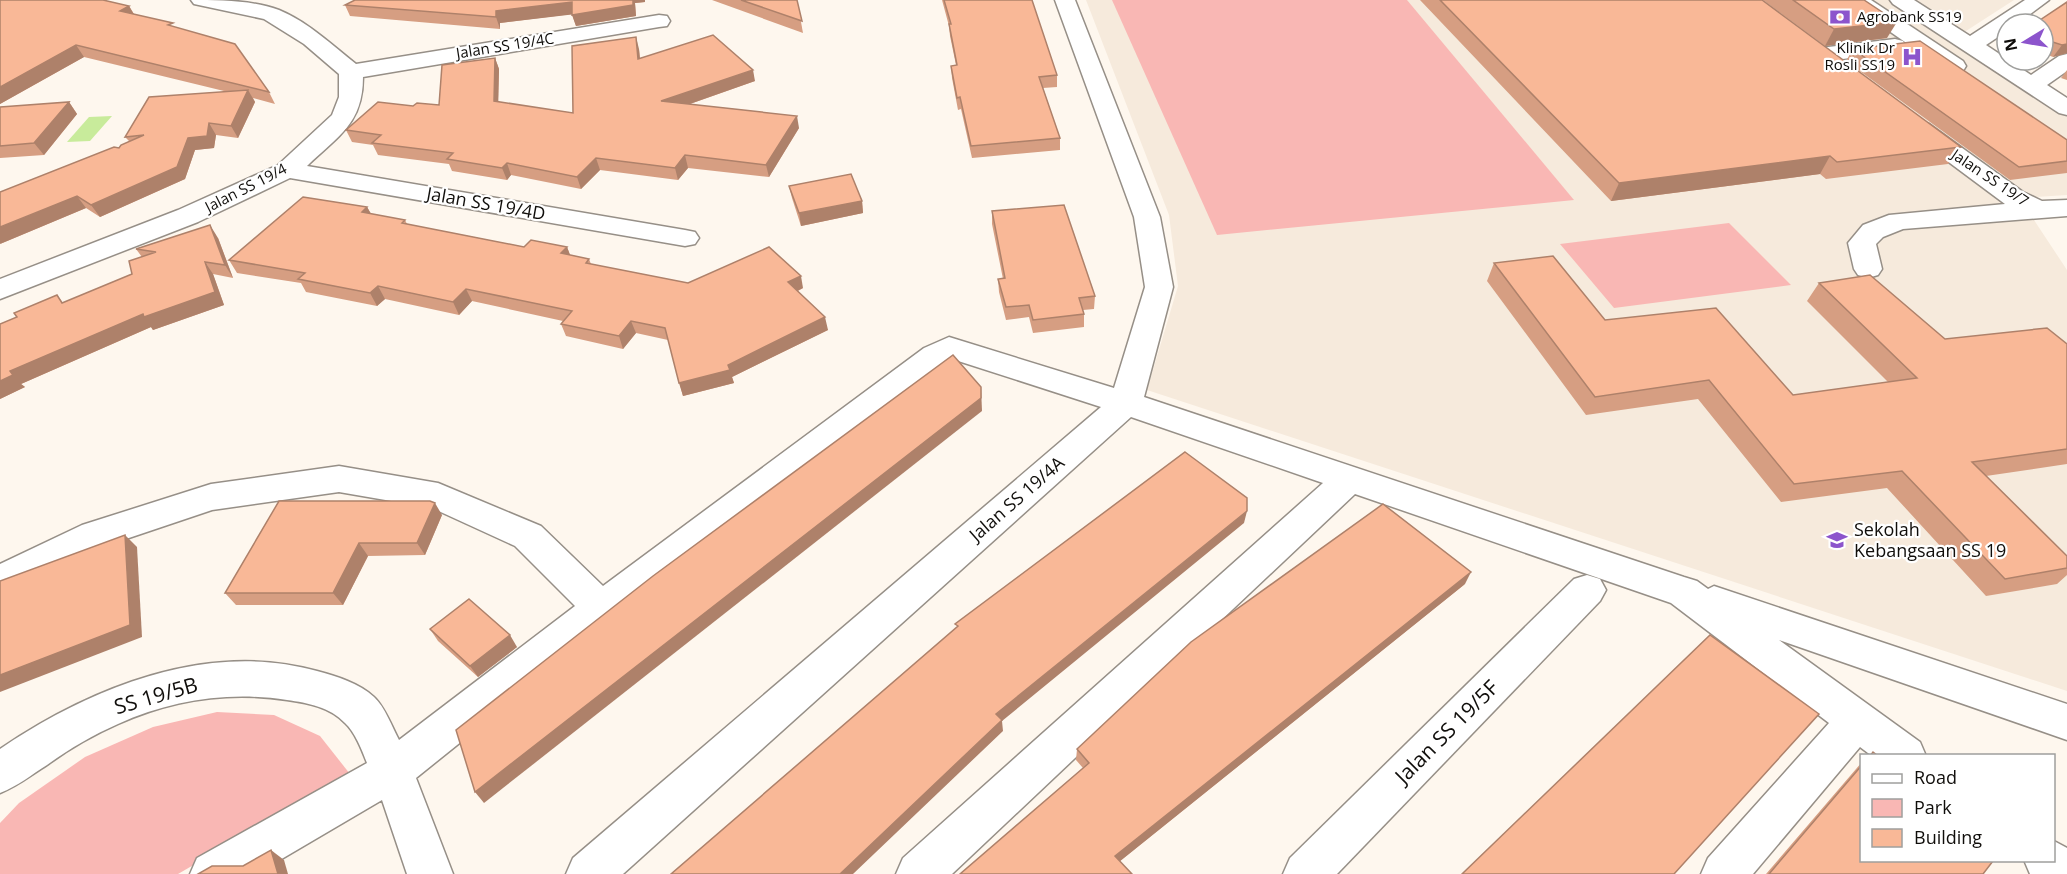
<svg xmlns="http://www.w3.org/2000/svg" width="2067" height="874" font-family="'Open Sans',sans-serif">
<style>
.built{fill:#f6eadc}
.green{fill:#f9b7b4}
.water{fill:#c8eb9b}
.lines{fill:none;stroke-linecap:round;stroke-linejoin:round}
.minor-casing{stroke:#968f87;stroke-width:3}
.minor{fill:#fff;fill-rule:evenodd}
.wall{fill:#d69e82}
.shaded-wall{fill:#ae816a}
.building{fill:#f9b897;stroke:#ae816a;stroke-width:1.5}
.labels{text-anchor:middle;stroke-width:4.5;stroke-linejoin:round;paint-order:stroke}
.far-poi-label{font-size:15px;fill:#100e0b;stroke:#fff;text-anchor:start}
.far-street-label{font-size:15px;fill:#100e0b;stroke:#fff}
.street-label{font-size:18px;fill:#100e0b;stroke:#fff}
.poi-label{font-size:18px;fill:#100e0b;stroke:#fff;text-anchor:start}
.near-street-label{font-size:21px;fill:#100e0b;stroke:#fff}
</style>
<rect width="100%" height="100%" fill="#fef7ee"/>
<!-- built -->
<path class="built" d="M1086,0H2014L1952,40L2067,116V195L2006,199L2034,220L2067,270V691L1147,390L1178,286L1169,215Z"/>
<!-- green -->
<g class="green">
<path d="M1112,0H1407L1574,200L1217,235Z"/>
<path d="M1729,223L1791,285L1614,308L1560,244Z"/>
<path d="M217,712L274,715L320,736L350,774L178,874H0V823L19,803L85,757L153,727Z"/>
</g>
<!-- water -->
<path class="water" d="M112,116L90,141L67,142L89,117Z"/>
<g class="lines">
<!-- minor casing -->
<g class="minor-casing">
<g id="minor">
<path d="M191,0C219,0 252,0 279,10C308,22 332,45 356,64L659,15L667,16L670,21L667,26L659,27L363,77C363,124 338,136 307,166L685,230L695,232L699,238L695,244L685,246L290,178L198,222L0,299V279L178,210L278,165L332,115L339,97V74L304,44L264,19L194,4Z"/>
<path d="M1055,0H1075L1160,217L1173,287L1144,397L1684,577L1697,581L1708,589L1714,586L2067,704V740L1779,640L1920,742L1926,756H1872L1860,747L1753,874H1701L1708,858L1829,723L1671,603L1355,494L952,874H896L903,858L1323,483L1131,417L623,874H566L573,858L1101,407L952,359L614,619L416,778L453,874H407L382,800L256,874H190L197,858L367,763C362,750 355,732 345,723C330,707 308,703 287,700C229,691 171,700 118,724C93,735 69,749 47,765C31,775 18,786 0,793V749C90,688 207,640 317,671C336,676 359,683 374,697C385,707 392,727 399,740L575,606L515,546L432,508L339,492L212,510L108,545L0,596V564L82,525L211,484L339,466L438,483L541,526L603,586L924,348L949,337L1114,388L1145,287L1134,217Z"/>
<path d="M1847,0H1871L1963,61L1966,66L1963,71L1955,73L1947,71L1850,4Z"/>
<path d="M1890,0H1914L1970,36L2025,0H2049L2017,24H2007V31L1986,45L2031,75L2059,56L2067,54V71L2047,85L2067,98V115L2059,113L1893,4Z"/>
<path d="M1895,39L1903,41L1906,46L1903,51L1820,62L1812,60L1809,55L1812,50L1820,48Z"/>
<path d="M1920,122L1929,124L2023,192L2042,201L2067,200V216L1903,229L1883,237L1876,244L1882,269L1878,275L1868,278L1858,275L1854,269L1848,243L1863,225L1889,215L2005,204L1911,134L1908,129L1911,124Z"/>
<path d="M1587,575L1600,579L1606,590L1600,601L1337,874H1283L1290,858L1574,579Z"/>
<path d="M2054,841L2067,848V874H2030L2024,860H2054Z"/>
</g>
</g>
<!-- minor -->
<use href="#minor" class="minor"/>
</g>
<!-- wall -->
<g class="wall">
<path d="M0,0L129,6L134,14L176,28L269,92L275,104L253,98L255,102L238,138L216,135L214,148L195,150L185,179L100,217L86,208L0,244L119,148L129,141L125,137L224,91L84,57L0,104Z"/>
<path d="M355,0H645V2L635,3L636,16L576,26L572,14L500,23V29L350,16L345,5Z"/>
<path d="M712,0H797L803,33Z"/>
<path d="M942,0H1032L1057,75V87L1043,88L1060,138V150L972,158L961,109L958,110L952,78L951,66L956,65L950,36L949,26Z"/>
<path d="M1420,0H1762L1961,147L1948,164L1826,179L1820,174L1611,201Z"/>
<path d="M1763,0H1864L1887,38L1825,46Z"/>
<path d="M2067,2V53L2053,57L2043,53V24Z"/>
<path d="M639,49L640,59L755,81L690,104L799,128L769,177L688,168L678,180L600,170L581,189L511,175L507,180L452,171L449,164L378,155L373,145L352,142L346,130L413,106L439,105L495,58L499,69L498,102L573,113Z"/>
<path d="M1853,49L2067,140V173L2010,180L1846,61Z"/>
<path d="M2067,70V80L2061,78Z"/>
<path d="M69,102L77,114L44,155L0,158V107Z"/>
<path d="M789,186L862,201L863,213L801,226L792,198Z"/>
<path d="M367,207L371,214L405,220L407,224L524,247H567L570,255L589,259L591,264L688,283L803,288L798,291L828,330L732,377L734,383L683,396L668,340L636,333L623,349L566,336L561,324L563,321L472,301L459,315L385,299L377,306L306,292L301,283L237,273L229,260Z"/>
<path d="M992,211L1095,296L1094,309L1083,310L1084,314V327L1033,333L1029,317L1006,320L999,292L998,279H1003L992,224Z"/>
<path d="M218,238L233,278L213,274L224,305L153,330L151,327L21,384L25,387L0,399V324L17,317L57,295L63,303L132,274L142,257L136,249Z"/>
<path d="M1494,263L1605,320L1793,395L1888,382L1807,301L1819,283L1945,339L2067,344V464L1986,476L2067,556V575L2057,584L1986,596L1887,488L1781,502L1698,399L1586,415L1487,281Z"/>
<path d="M279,501L442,515L425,555L368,556L343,605H236L225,593Z"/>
<path d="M1465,584L1120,861L960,874L1083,768L1076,760L1077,749Z"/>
<path d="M430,629L517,647L478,677L438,641Z"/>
<path d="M1862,762V861L1983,874H1766Z"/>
</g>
<!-- shaded-wall -->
<g class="shaded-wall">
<path d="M633,0H645V2L635,3L636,16L576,26L572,15Z"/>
<path d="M572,2L576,14L500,23V29L496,17V11Z"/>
<path d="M129,6L136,18L120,11Z"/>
<path d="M1897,22L1887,38L1825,46L1834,29Z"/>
<path d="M636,37L639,49L641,71L638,59Z"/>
<path d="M2067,44V53L2053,57L2062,45Z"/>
<path d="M76,45L84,57L0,104V87Z"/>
<path d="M495,58L499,69L498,113L494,101Z"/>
<path d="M753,70L755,81L664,113L661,101Z"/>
<path d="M248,90L255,102L238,138L231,126Z"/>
<path d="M69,102L77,114L44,155L34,143Z"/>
<path d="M797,116L799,128L769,177L766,165Z"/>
<path d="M209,123L216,135L214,148L195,150L185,179L100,217L91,205Z"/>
<path d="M685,155L688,168L678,180L675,168Z"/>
<path d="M1830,156L1820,174L1611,201L1619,183Z"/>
<path d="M596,158L600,170L581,189L577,177Z"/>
<path d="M507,163L511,175L507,180L502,168Z"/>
<path d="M77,196L86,208L0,244V227Z"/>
<path d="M862,201L863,213L801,226L799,213Z"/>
<path d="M367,207L374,219L362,212Z"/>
<path d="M210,225L218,238L233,278L225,265Z"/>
<path d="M567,247L572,260L561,253Z"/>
<path d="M205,262L213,274L224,305L153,330L151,327L21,384L25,387L0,399V381L10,371Z"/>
<path d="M801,276L803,288L791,294L788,282Z"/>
<path d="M378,286L385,299L377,306L370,293Z"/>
<path d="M466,289L472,301L459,315L453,302Z"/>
<path d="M825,317L828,330L732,377L734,383L683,396L679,383L728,365Z"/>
<path d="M631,321L636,333L623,349L619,336Z"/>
<path d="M981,387L982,411L484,803L475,792Z"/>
<path d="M435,503L442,515L425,555L417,543Z"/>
<path d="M1247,511L1244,523L1002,721L1003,731L853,874H840L996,714Z"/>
<path d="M125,535L137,547L142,637L0,692V675Z"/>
<path d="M359,543L368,556L343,605L333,593Z"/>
<path d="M1471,572L1465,584L1114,866L1115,856Z"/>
<path d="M510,635L517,647L478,677L470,666Z"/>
<path d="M271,850L284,860L288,874H278Z"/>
</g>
<!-- building -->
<g class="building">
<path d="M0,0H103L129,6L120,11L173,23L168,25L235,44L269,92L76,45L0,87Z"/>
<path d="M355,0H633V5L572,15V2L496,11V17L345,5Z"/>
<path d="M741,0H797L802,21Z"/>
<path d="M944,0H1032L1057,75L1039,77L1060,138L971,146L960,97L957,98L951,66L957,65L949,24H951Z"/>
<path d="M1440,0H1762L1961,147L1837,162L1830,156L1619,183Z"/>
<path d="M1793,0H1864L1897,22L1834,29Z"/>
<path d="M2067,2V44L2062,45L2043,39V24H2034Z"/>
<path d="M713,35L753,70L661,101L797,116L766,165L685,155L675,168L596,158L577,177L507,163L502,168L447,159L453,153L372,143L381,135L346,130L378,102L413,106L417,103L439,105L442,65L495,58L494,101L573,113L572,46L636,37L638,59Z"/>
<path d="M1920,41L2067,140V161L2019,167L1853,49Z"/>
<path d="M248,90L231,126L209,123L207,136L188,138L177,167L91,205L77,196L0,227V192L114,147L119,148L121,145L144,135L125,137L149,97Z"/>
<path d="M69,102L34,143L0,146V107Z"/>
<path d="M851,174L862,201L799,213L789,186Z"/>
<path d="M303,197L367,207L362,212L405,220L402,223L524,247L531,240L567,247L561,253L589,259L586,263L688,283L769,247L801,276L788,282L825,317L728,365L730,370L679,383L665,328L631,321L619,336L561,324L572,311L466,289L453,302L378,286L370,293L298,279L305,273L229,260Z"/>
<path d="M1064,205L1095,296L1079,298L1084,314L1033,320L1029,305L1006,307L998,279L1005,278L992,211Z"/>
<path d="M210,225L225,265L205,262L215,292L144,317L143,314L10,371L13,375L0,381V324L17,317L14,313L57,295L62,303L132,274L129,261L156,252L136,249Z"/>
<path d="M1553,256L1605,320L1716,308L1793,395L1917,378L1819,283L1870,275L1945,339L2047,328L2067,344V449L1972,462L2067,556V568L2005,579L1902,471L1794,484L1709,380L1595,397L1494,263Z"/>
<path d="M953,355L981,387V398L475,792L456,730L653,576Z"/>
<path d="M1185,452L1247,498V511L996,714L1002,720L840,874H671L958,626L955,624Z"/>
<path d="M279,501H430L435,503L417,543H359L333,593H225Z"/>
<path d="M1383,504L1471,572L1115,856L1132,874H960L1089,763L1077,749L1191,642Z"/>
<path d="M125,535L130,625L0,675V581Z"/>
<path d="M469,599L510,635L470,666L430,629Z"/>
<path d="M1710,635L1819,714L1674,874H1462Z"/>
<path d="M1873,752L1878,756H1870Z"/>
<path d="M1862,765V861H1993L1983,874H1769Z"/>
<path d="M271,850L278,874H198L212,866H243Z"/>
</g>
<!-- icons -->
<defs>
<g id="bank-bare" transform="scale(1.62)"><path d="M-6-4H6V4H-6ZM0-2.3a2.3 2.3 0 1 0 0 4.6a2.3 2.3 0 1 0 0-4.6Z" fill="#8c54cc" stroke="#fff" stroke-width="2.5" paint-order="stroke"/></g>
<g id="hospital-bare" transform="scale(1.62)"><path d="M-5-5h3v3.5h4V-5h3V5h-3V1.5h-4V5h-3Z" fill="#8c54cc" stroke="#fff" stroke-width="2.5" paint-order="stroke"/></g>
<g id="school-bare" transform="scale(1.62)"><path d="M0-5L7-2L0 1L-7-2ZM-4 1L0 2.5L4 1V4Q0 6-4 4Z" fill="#8c54cc" stroke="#fff" stroke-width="2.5" paint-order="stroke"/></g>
</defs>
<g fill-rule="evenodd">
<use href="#bank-bare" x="1840" y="17"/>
<use href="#hospital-bare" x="1912" y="57"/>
<use href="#school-bare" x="1837" y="540"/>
</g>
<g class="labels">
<!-- far-poi labels -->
<g class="far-poi-label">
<text x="1857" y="22">Agrobank SS19</text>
<text x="1895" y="53" text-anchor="end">Klinik Dr<tspan x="1895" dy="17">Rosli SS19</tspan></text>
</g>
<!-- far-street labels -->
<g class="far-street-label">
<text transform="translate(505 46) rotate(-9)" y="5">Jalan SS 19/4C</text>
<text transform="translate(1990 178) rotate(34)" y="5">Jalan SS 19/7</text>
<text transform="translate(246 188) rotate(-27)" y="5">Jalan SS 19/4</text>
</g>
<!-- street labels -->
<g class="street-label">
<text transform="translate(486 204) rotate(10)" y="6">Jalan SS 19/4D</text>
<text transform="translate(1017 499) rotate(-41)" y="6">Jalan SS 19/4A</text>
</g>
<!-- poi labels -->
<g class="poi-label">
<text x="1854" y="536">Sekolah<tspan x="1854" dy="21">Kebangsaan SS 19</tspan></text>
</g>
<!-- near-street labels -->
<g class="near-street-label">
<text transform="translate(156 696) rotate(-16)" y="7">SS 19/5B</text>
<text transform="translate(1447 732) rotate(-45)" y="7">Jalan SS 19/5F</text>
</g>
</g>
<!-- legend -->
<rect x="1860" y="754" width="195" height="108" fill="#ffffff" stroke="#9f9f9d" stroke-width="1.5"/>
<rect x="1872" y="774" width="30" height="9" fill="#ffffff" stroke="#9f9f9d" stroke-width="1.5"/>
<text x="1914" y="784" font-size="18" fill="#100e0b">Road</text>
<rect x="1872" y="799" width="30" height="18" fill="#f9b7b4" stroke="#9f9f9d" stroke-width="1.5"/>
<text x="1914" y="814" font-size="18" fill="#100e0b">Park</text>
<rect x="1872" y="829" width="30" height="18" fill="#f9b897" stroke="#9f9f9d" stroke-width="1.5"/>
<text x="1914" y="844" font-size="18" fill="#100e0b">Building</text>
<!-- north arrow -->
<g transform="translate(2025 42) rotate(259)"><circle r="28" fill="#ffffff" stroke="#9f9f9d" stroke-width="1.5"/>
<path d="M0-4.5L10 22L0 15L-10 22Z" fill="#8c54cc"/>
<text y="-9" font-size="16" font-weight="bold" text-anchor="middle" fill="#100e0b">N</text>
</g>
</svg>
